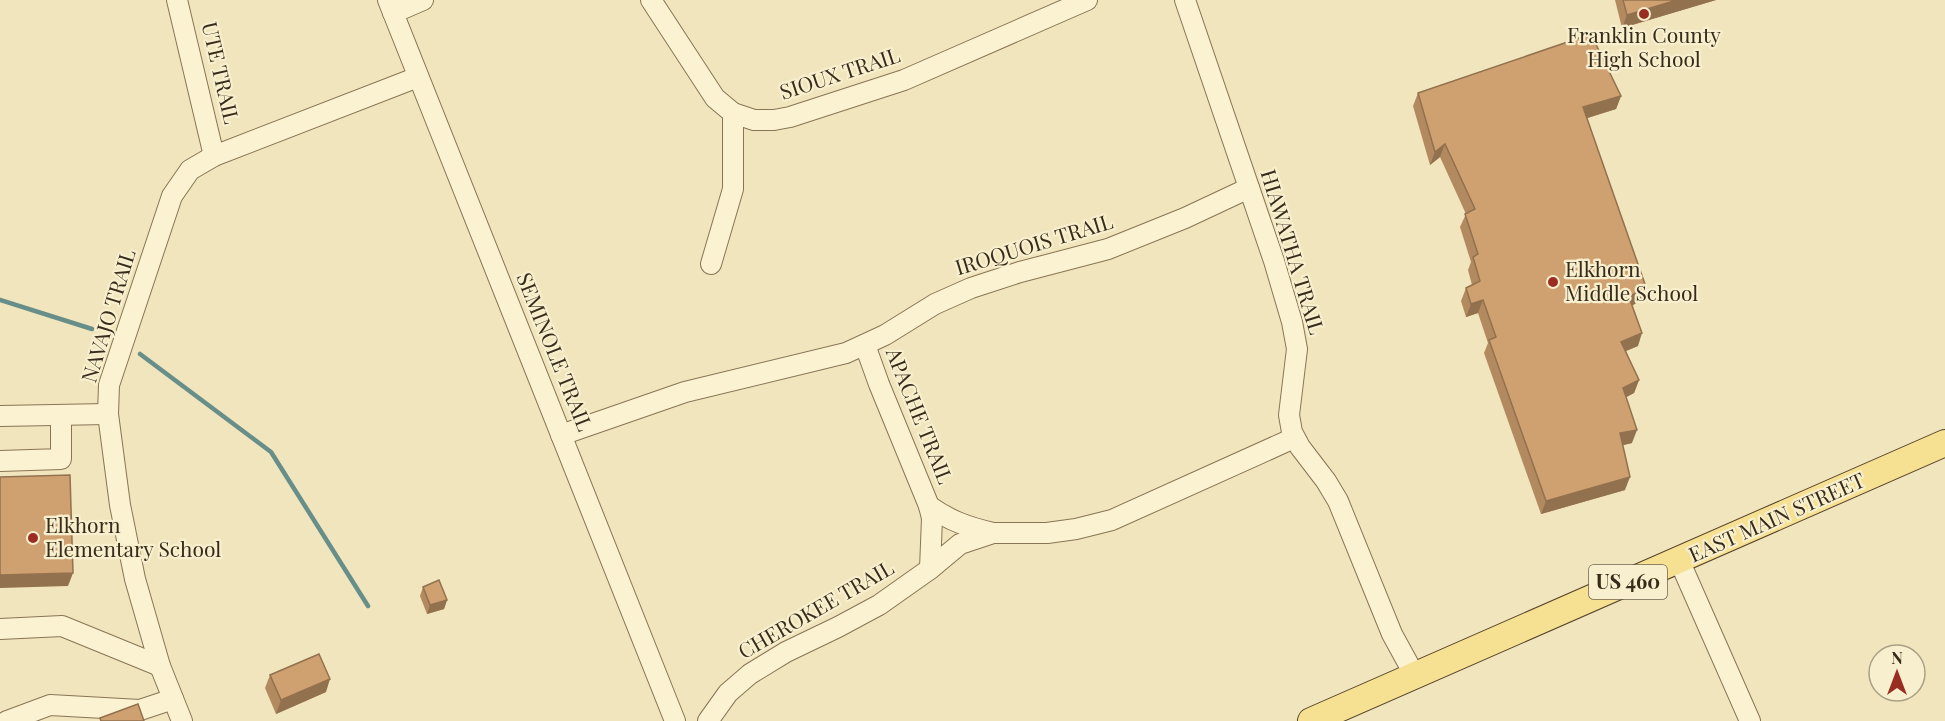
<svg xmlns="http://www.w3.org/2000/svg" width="1945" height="721" font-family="'Playfair Display',serif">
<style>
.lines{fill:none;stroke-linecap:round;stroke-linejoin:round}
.stream{stroke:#688e89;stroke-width:4.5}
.minor-casing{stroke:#887555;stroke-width:22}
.major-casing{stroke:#55422a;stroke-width:28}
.minor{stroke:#faf2d0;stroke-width:20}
.major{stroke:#f6e091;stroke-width:26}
.wall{fill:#b38a60}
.shaded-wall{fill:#92714e}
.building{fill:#d0a170;stroke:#92714e;stroke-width:1.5}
.poi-dot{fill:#9a2d22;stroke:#f7efcd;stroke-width:2}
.labels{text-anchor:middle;stroke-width:4.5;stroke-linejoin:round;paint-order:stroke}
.shield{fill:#f7efcd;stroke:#716650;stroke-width:1.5}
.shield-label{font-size:20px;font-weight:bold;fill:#372b1b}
.poi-label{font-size:21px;fill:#372b1b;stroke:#f7efcd;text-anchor:start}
.street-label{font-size:21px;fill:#372b1b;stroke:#f7efcd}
</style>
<rect width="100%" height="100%" fill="#f0e5bd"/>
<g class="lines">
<!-- stream -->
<g class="stream">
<path d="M0,300L92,329"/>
<path d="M140,354L271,452L368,606"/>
</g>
<!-- minor casing -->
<g class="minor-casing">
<g id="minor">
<path d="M177,0L214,156"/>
<path d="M388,0L675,721"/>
<path d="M651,0L715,98L733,113L754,120H774L790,117L904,80L1087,0"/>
<path d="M1185,0L1274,261L1292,322L1297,349L1289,415L1292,432L1300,447L1326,481L1338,501L1392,634L1415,676"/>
<path d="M393,13L423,0"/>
<path d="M711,264L733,189V113"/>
<path d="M865,345L879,384L929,506C950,521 968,527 993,533"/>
<path d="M0,416L108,414"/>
<path d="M561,435L685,392L846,353L885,335L935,304L971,288L1020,272L1108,249L1185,218L1249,188"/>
<path d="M0,461L61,459V415"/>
<path d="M929,506L932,518L930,569"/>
<path d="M1679,560L1750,721"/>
<path d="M0,629L62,626L160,666"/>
<path d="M7,721L50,705L140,710L173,699"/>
<path d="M182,721L160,666L135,579L120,505L108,414L109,385L172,196L190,170L214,156L418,77"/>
<path d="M708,721L728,693L750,674L786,652L838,627L879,605L930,569L960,544L993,533H1047L1076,529L1112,520L1294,438"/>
</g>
</g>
<!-- major casing -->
<g class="major-casing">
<path id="major" d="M1311,721L1945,443"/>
</g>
<!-- minor -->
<use href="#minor" class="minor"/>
<!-- major -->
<use href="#major" class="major"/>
</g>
<!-- wall -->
<g class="wall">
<path d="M1615,0H1716L1622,28Z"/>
<path d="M1418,93L1621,96L1616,109L1587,118L1641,300L1632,306L1638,346L1626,351L1639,380L1634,393L1626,397L1632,443L1623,445L1625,490L1541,514L1484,353L1488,343L1478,313L1466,317L1461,301L1466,288L1472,285L1468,270L1471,262L1460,227L1466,214L1440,157L1430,165L1413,106Z"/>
<path d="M423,587L447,600L444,609L427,614L420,596Z"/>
<path d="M270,675L326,692L276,714L265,688Z"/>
</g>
<!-- shaded-wall -->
<g class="shaded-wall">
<path d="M1677,0H1716L1622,28L1627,15Z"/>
<path d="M1621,96L1616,109L1578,121L1583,107Z"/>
<path d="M1445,144L1440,157L1430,165L1435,152Z"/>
<path d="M1646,287L1641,300L1624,310L1629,297Z"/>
<path d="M1483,300L1478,313L1466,317L1471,304Z"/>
<path d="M1642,333L1638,346L1616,355L1621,342Z"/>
<path d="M1639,380L1634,393L1619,401L1623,388Z"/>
<path d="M1637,430L1632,443L1615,447L1620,433Z"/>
<path d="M1630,477L1625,490L1541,514L1546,501Z"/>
<path d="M73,573L68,586L0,588V575Z"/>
<path d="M447,600L444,609L427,614L430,605Z"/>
<path d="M330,679L326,692L276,714L281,700Z"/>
</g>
<!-- building -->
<g class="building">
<path d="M1623,0H1677L1627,15Z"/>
<path d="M1591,34L1621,96L1583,107L1646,287L1629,297L1642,333L1621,342L1639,380L1623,388L1637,430L1620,433L1630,477L1546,501L1489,340L1496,337L1483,300L1471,304L1466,288L1480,281L1473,257L1478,254L1465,214L1475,209L1445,144L1435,152L1418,93Z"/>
<path d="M70,475L73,573L0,575V477Z"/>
<path d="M439,580L447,600L430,605L423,587Z"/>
<path d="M319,654L330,679L281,700L270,675Z"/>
<path d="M138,704L144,721H101L100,718Z"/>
</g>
<!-- markers -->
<g class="poi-dot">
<circle cx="1644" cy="14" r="6"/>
<circle cx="1553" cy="282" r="6"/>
<circle cx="33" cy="538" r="6"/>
</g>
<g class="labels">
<!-- shield labels -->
<rect class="shield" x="1589" y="565" width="78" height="34" rx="4.5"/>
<g class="shield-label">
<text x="1628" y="589">US 460</text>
</g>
<!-- poi labels -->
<g class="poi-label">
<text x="1644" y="43" text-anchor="middle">Franklin County<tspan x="1644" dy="24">High School</tspan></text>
<text x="1565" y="277">Elkhorn<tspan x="1565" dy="24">Middle School</tspan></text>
<text x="45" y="533">Elkhorn<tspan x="45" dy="24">Elementary School</tspan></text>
</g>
<!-- street labels -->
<g class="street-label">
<text transform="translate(220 73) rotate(77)" y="7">UTE TRAIL</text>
<text transform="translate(840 74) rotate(-18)" y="7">SIOUX TRAIL</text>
<text transform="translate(1034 245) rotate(-17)" y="7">IROQUOIS TRAIL</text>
<text transform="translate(1292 252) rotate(73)" y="7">HIAWATHA TRAIL</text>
<text transform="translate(109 316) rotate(-73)" y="7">NAVAJO TRAIL</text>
<text transform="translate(554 352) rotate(68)" y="7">SEMINOLE TRAIL</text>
<text transform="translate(919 416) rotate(68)" y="7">APACHE TRAIL</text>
<text transform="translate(1777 518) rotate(-24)" y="7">EAST MAIN STREET</text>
<text transform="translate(816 610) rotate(-30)" y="7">CHEROKEE TRAIL</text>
</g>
</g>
<!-- north arrow -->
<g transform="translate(1897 673)"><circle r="28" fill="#f7efcd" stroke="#aaa186" stroke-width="1.5"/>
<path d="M0-4.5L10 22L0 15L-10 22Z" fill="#9a2d22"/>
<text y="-9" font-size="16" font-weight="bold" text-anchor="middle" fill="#372b1b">N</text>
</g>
</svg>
